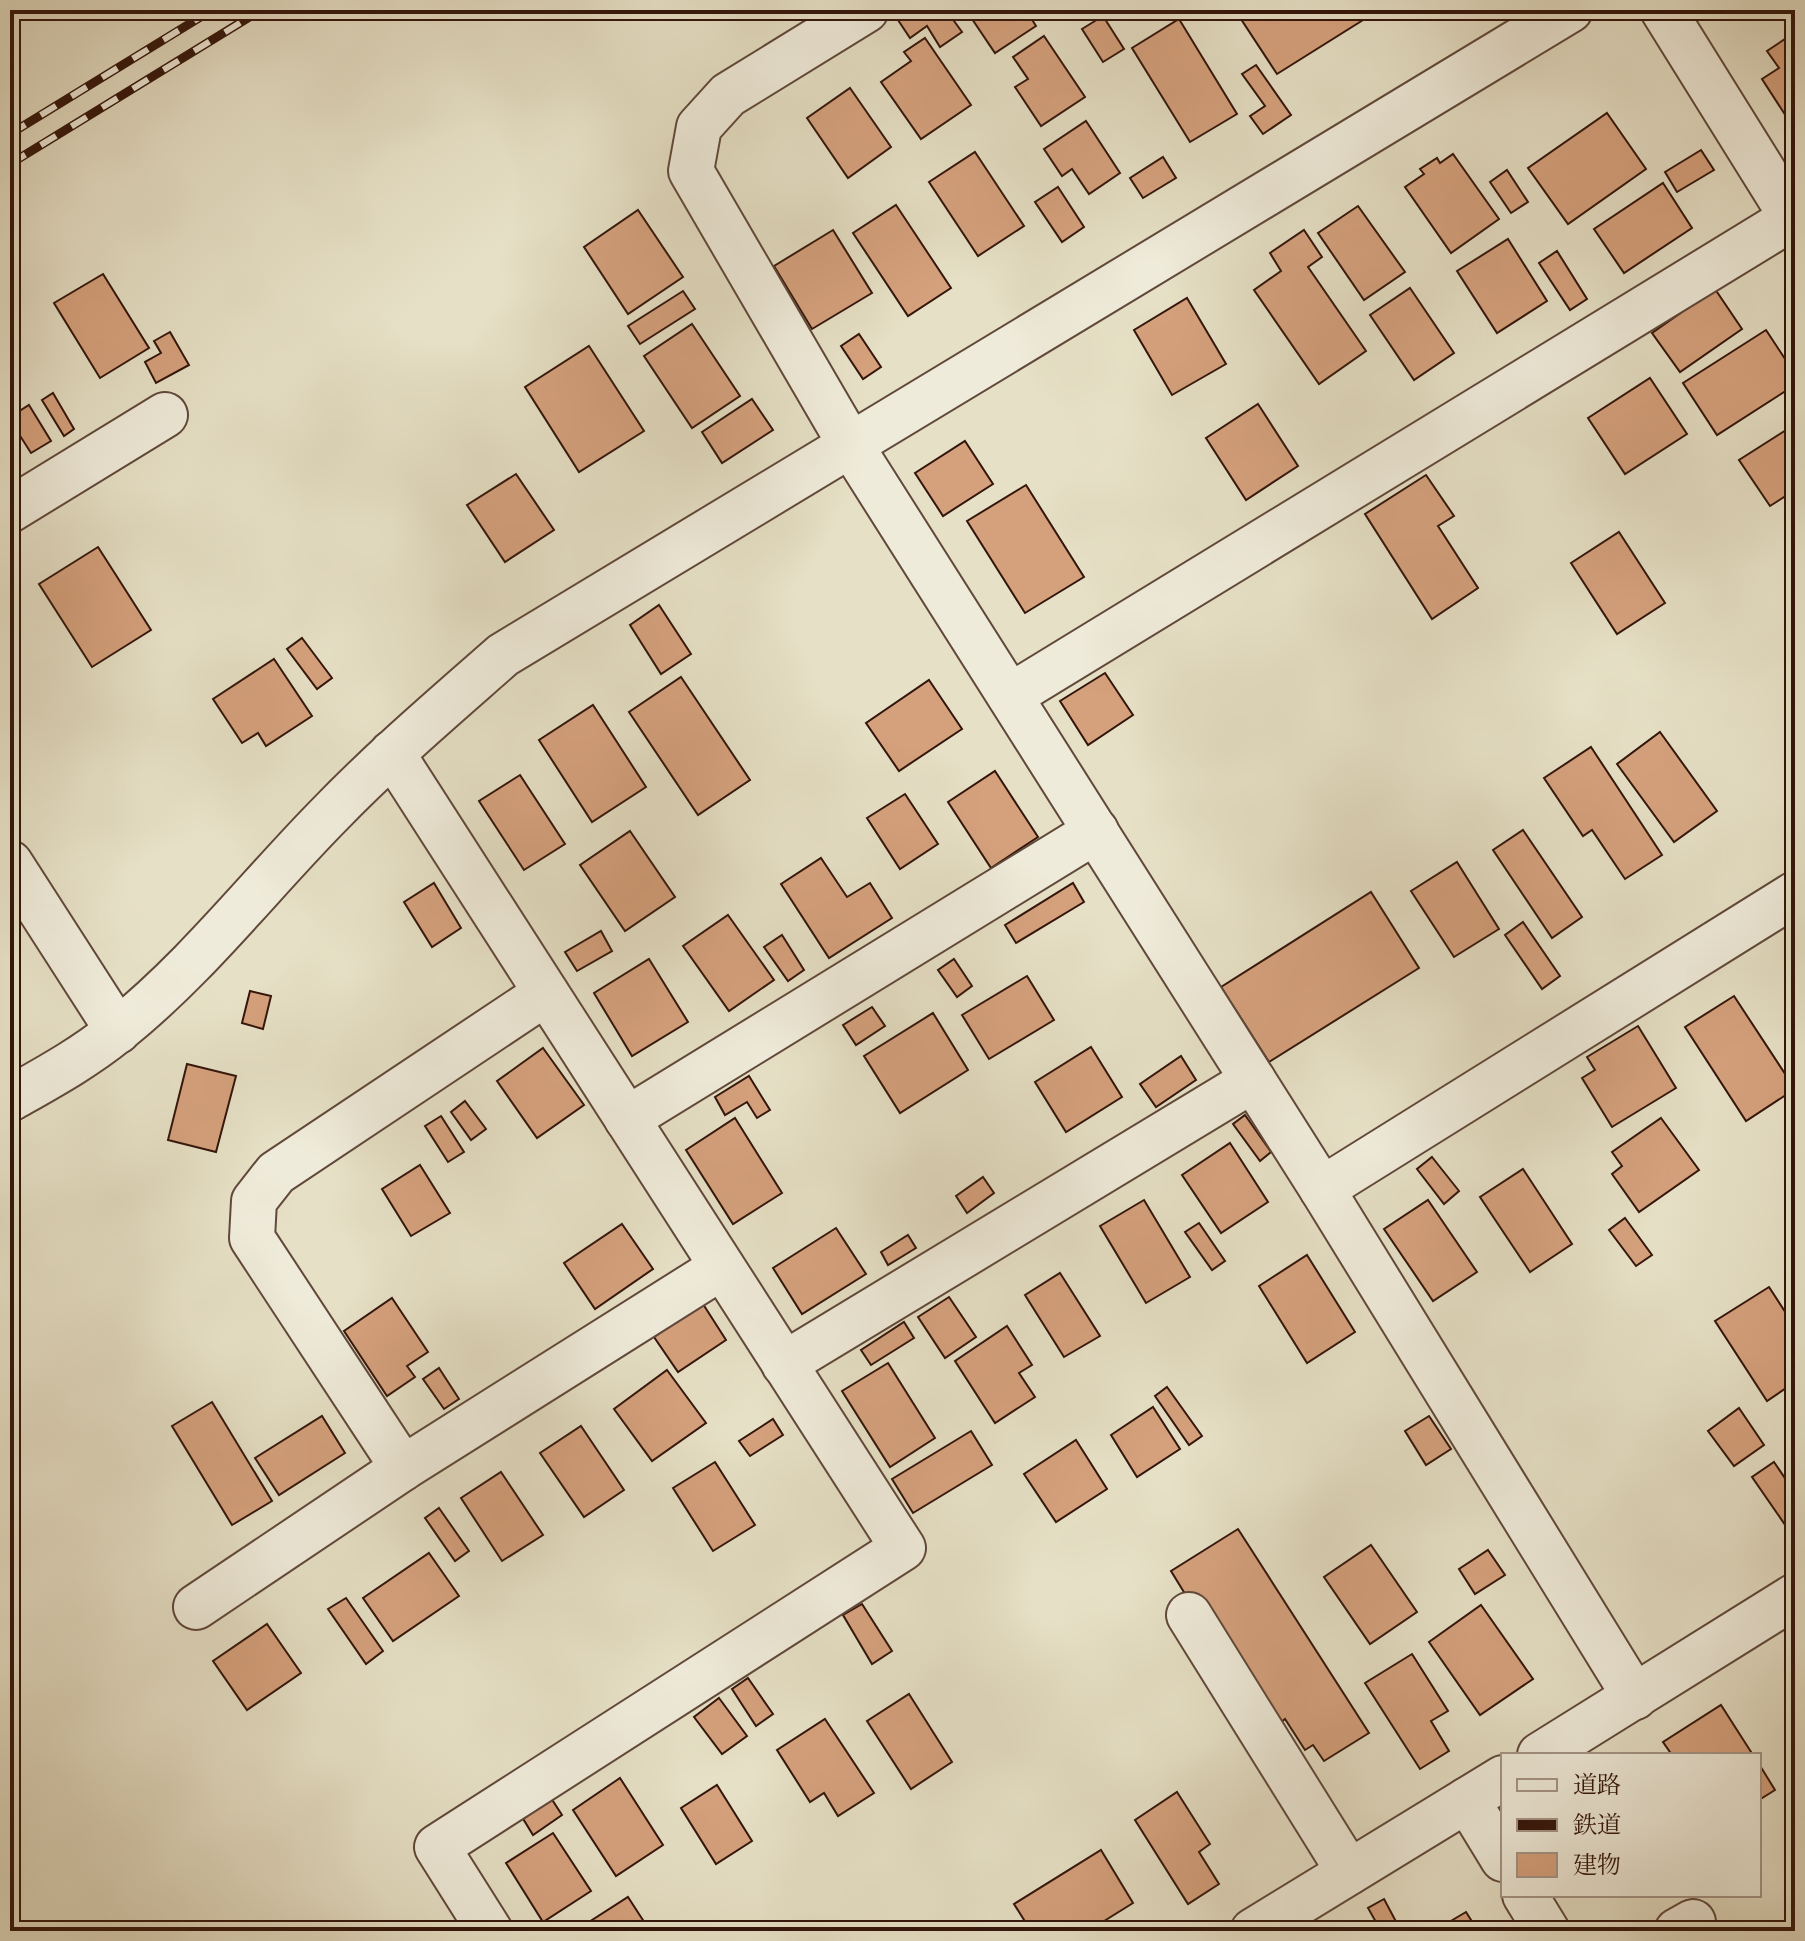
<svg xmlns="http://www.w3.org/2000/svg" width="1805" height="1941" font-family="'IM FELL English','Noto Serif JP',serif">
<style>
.building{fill:#d5a17d;stroke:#33150b;stroke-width:2}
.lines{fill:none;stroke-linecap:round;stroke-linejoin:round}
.minor-casing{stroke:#60483a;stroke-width:48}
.minor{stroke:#efebda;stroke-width:44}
.rail-casing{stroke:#33150b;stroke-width:9}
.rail{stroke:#efebda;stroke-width:6;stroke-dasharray:18;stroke-linecap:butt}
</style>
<rect width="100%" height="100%" fill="#e6e0c6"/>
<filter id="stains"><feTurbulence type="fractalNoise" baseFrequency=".0025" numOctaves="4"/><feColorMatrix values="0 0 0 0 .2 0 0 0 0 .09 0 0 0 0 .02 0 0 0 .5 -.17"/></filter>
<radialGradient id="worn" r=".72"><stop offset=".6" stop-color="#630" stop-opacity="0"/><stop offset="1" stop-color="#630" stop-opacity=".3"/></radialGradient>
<!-- building -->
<g class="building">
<path d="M913,10H946L962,32L940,47L927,26L910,38L898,20Z"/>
<path d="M966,10H1026L1036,26L995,53Z"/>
<path d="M1242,10H1379L1277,74L1237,13Z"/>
<path d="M1103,16L1124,49L1103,62L1082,29Z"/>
<path d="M1179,19L1237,114L1190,142L1132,48Z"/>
<path d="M1044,36L1085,97L1041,126L1015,87L1028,79L1013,57Z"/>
<path d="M925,38L971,105L921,139L881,82L911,61L904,52Z"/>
<path d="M1785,39L1795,55L1793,127L1762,79L1779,68L1767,51Z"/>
<path d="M1256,65L1291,115L1263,134L1250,116L1265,106L1242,74Z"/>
<path d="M850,88L891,147L848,178L807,118Z"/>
<path d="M1607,113L1646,169L1568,224L1528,168Z"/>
<path d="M1086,121L1120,173L1089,194L1072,169L1062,176L1044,149Z"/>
<path d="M1701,150L1714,170L1677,192L1665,172Z"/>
<path d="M975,152L1024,226L978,256L929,182Z"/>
<path d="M1453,154L1499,219L1451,253L1405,187L1424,174L1420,169L1437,158L1440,163Z"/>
<path d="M1163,157L1176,178L1143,198L1130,178Z"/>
<path d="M1507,170L1528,202L1511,213L1490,182Z"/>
<path d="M1663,183L1692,228L1624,273L1594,229Z"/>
<path d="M1058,187L1084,227L1062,242L1035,202Z"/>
<path d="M896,205L951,288L908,316L853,233Z"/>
<path d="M1358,206L1405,272L1364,300L1318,233Z"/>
<path d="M638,210L683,277L628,314L584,247Z"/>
<path d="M833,230L872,293L812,329L774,266Z"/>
<path d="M1304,230L1322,257L1308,267L1366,351L1319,384L1254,290L1281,271L1270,253Z"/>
<path d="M1508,239L1547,301L1497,333L1457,271Z"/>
<path d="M1557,251L1587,299L1570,310L1539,263Z"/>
<path d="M103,274L149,348L100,378L54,303Z"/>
<path d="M1410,288L1454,353L1414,380L1370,315Z"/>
<path d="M1715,289L1742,329L1680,372L1652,333Z"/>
<path d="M683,291L695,309L640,344L628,326Z"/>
<path d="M1187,298L1226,364L1172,395L1134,330Z"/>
<path d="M692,324L740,396L692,428L644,356Z"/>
<path d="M1766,330L1795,374V385L1717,435L1683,383Z"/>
<path d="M170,332L189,365L156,383L145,362L161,353L154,341Z"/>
<path d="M859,334L881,367L863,379L841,346Z"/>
<path d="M589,346L644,431L579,472L525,387Z"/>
<path d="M1650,378L1687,434L1625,474L1588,418Z"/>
<path d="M53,393L74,429L64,436L42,400Z"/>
<path d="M752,399L773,430L722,463L702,432Z"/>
<path d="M1258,404L1298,466L1246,500L1206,438Z"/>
<path d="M29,405L51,441L31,453L10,420V417Z"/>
<path d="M1794,425L1795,452L1792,454L1795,459V490L1770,506L1739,460Z"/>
<path d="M965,441L993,484L943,516L915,473Z"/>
<path d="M516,474L554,530L505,562L467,505Z"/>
<path d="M1426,475L1454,516L1438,526L1478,588L1432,619L1365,514Z"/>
<path d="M1026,485L1084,577L1025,613L967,521Z"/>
<path d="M1619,532L1665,603L1617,634L1571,563Z"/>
<path d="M98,547L151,630L92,667L39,584Z"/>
<path d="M659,605L691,654L661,674L630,625Z"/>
<path d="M302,638L332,678L317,689L287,649Z"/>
<path d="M274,659L312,716L266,746L258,733L242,743L213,699Z"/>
<path d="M1105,673L1133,715L1088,745L1060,701Z"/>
<path d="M681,677L750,780L698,815L629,712Z"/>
<path d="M929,680L962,729L899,771L866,723Z"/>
<path d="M593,705L646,787L592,822L539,740Z"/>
<path d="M1660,732L1717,811L1674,842L1617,764Z"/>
<path d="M1591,747L1662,855L1625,879L1592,830L1583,836L1544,778Z"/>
<path d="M995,771L1038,837L991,868L948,802Z"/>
<path d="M520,775L565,844L524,870L479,801Z"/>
<path d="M905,794L938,844L900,869L867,818Z"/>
<path d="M1523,830L1582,917L1552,938L1493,850Z"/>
<path d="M630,831L675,897L625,931L580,865Z"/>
<path d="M821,858L847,897L870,883L892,918L829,958L781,884Z"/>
<path d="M1457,862L1499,929L1454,957L1411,891Z"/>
<path d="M434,883L461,928L432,947L404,902Z"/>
<path d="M1073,883L1084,902L1016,943L1005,925Z"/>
<path d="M1371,892L1419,968L1269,1062L1221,987Z"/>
<path d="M728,915L774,980L729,1011L683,946Z"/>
<path d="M1523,922L1560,976L1542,989L1505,935Z"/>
<path d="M601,931L612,951L577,971L565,952Z"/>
<path d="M782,935L804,970L788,981L764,947Z"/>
<path d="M649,959L688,1022L632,1056L594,993Z"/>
<path d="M954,959L972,986L957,997L938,970Z"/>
<path d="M1027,976L1054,1020L989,1059L962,1015Z"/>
<path d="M250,991L271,996L263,1029L242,1023Z"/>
<path d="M1734,996L1795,1089L1746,1121L1685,1027Z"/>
<path d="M872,1007L885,1026L856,1045L843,1025Z"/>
<path d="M933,1013L968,1070L900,1113L864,1056Z"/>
<path d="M1638,1026L1676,1088L1612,1127L1582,1078L1595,1070L1587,1057Z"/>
<path d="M1091,1047L1122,1097L1066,1132L1035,1082Z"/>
<path d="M543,1048L584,1105L537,1138L497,1081Z"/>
<path d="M1181,1056L1196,1080L1156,1107L1140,1084Z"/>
<path d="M187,1064L236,1076L216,1152L168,1140Z"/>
<path d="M749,1076L770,1110L757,1118L747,1102L725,1115L715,1097Z"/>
<path d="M465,1101L486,1129L471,1140L451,1112Z"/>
<path d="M1245,1115L1271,1152L1260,1161L1233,1124Z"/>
<path d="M441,1116L464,1152L448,1162L425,1126Z"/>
<path d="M735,1118L782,1193L733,1224L686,1150Z"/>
<path d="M1661,1118L1699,1170L1639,1212L1612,1174L1622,1166L1612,1152Z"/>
<path d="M1230,1143L1268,1202L1221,1233L1182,1175Z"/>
<path d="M1432,1157L1459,1191L1444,1204L1417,1169Z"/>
<path d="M420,1165L450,1213L411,1236L382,1189Z"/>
<path d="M1523,1169L1572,1244L1530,1272L1480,1197Z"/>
<path d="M983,1177L994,1193L967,1213L956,1196Z"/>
<path d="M1144,1200L1190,1277L1146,1303L1100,1226Z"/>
<path d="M1428,1200L1477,1272L1433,1301L1384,1229Z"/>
<path d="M1625,1218L1652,1255L1636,1266L1609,1230Z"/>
<path d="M1199,1223L1225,1261L1212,1270L1185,1232Z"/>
<path d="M622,1224L653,1269L595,1309L564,1263Z"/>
<path d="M836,1228L866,1274L802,1314L773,1268Z"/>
<path d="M908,1235L916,1248L888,1265L881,1252Z"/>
<path d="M1307,1255L1355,1332L1307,1363L1259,1286Z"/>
<path d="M1060,1273L1100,1336L1064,1357L1025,1295Z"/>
<path d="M1769,1287L1795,1327V1382L1767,1401L1715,1321Z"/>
<path d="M949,1297L976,1337L945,1358L918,1317Z"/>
<path d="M392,1298L428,1352L407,1366L415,1377L387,1396L344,1331Z"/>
<path d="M703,1304L726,1340L678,1372L654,1337Z"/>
<path d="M904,1322L914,1338L871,1365L861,1350Z"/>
<path d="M1007,1326L1032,1365L1019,1373L1035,1397L995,1423L955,1361Z"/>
<path d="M888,1363L935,1438L890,1467L842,1391Z"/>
<path d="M439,1368L459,1399L444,1409L423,1379Z"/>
<path d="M667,1370L706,1423L652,1461L614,1409Z"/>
<path d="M1167,1387L1202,1436L1189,1445L1155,1396Z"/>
<path d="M212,1402L272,1501L232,1525L172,1426Z"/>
<path d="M1153,1407L1180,1449L1137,1477L1111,1435Z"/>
<path d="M1739,1408L1764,1445L1734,1466L1708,1431Z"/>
<path d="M322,1416L345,1453L279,1495L255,1458Z"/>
<path d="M1429,1416L1451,1449L1426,1465L1405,1431Z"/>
<path d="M773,1419L783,1435L750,1456L739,1441Z"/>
<path d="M581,1426L624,1490L584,1517L540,1453Z"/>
<path d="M971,1431L992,1465L913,1513L892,1479Z"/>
<path d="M1076,1440L1107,1489L1056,1522L1024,1474Z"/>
<path d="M715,1462L755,1525L713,1551L673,1488Z"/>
<path d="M1774,1462L1795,1493V1529L1790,1532L1752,1477Z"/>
<path d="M501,1472L543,1535L502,1561L461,1498Z"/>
<path d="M439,1508L469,1551L455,1561L425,1518Z"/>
<path d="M1238,1529L1369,1733L1324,1761L1313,1745L1305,1750L1285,1719L1280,1723L1190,1602L1171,1571Z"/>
<path d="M1371,1545L1417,1612L1370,1644L1324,1577Z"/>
<path d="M1488,1550L1505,1575L1475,1594L1459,1569Z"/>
<path d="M429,1553L459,1596L393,1641L363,1598Z"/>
<path d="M346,1598L383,1651L366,1664L328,1609Z"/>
<path d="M862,1604L892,1651L872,1664L843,1615Z"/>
<path d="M1481,1605L1533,1679L1480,1715L1429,1642Z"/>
<path d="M267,1624L301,1673L247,1710L213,1661Z"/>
<path d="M1412,1654L1448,1711L1431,1721L1449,1751L1420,1769L1365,1683Z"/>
<path d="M748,1678L773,1714L756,1726L732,1689Z"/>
<path d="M909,1694L952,1762L911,1789L867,1721Z"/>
<path d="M719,1698L747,1736L722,1754L694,1717Z"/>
<path d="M1721,1705L1753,1755H1672L1663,1742Z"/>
<path d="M825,1719L874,1793L838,1816L824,1793L810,1802L777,1750Z"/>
<path d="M1759,1764L1775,1790L1759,1800Z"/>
<path d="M620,1778L663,1845L616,1876L573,1810Z"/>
<path d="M717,1785L752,1841L716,1864L681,1808Z"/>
<path d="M1177,1792L1210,1844L1199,1852L1219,1884L1188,1904L1135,1820Z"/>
<path d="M551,1798L562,1815L533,1835L522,1817Z"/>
<path d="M553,1833L591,1891L543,1922L506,1863Z"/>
<path d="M1101,1850L1133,1903L1088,1931H1031L1014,1904Z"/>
<path d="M628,1897L650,1931H575Z"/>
<path d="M1384,1899L1401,1931H1381L1368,1908Z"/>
<path d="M1466,1912L1478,1931H1434Z"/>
</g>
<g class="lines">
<!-- minor casing -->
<g class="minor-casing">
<g id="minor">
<path d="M866,10L728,95L699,127L691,171L850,444L1322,1189L1635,1697"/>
<path d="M1663,10L1795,222"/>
<path d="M10,510L165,415"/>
<path d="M1010,696L1792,218"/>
<path d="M392,753L903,1548L437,1847L490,1931"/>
<path d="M10,863L118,1031"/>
<path d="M10,1099C47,1078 84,1058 117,1031C196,968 259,886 329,815C384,758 444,707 503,655L1570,10"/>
<path d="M627,1119L1096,831"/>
<path d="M1322,1189L1795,894"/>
<path d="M784,1364L1253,1080"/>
<path d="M403,1468L252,1238L254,1201L276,1173L546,993"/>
<path d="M196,1607L403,1468L722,1267"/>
<path d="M1189,1615L1349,1872"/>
<path d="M1540,1755L1795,1596"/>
<path d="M1467,1800L1503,1859"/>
<path d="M1525,1895L1547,1931"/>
<path d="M1253,1931L1503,1778"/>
<path d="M1677,1931L1693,1922"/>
</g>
</g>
<!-- minor -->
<use href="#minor" class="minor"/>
<!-- rail casing -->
<g class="rail-casing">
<g id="rail">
<path d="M10,134L212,10"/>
<path d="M10,164L261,10"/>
</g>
</g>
<!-- rail -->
<use href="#rail" class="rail"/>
</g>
<!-- margin -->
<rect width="1805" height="1941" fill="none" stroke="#e6e0c6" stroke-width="40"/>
<rect x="12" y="12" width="1781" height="1917" fill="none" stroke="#33150b" stroke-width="4"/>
<rect x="20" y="20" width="1765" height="1901" fill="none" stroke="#33150b" stroke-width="2"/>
<!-- legend -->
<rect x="1501" y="1753" width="260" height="144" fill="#efebda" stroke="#a49587" stroke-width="2"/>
<rect x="1517" y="1779" width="40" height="12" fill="#efebda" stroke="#a49587" stroke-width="2"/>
<text x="1573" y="1793" font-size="24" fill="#33150b">道路</text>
<rect x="1517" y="1819" width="40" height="12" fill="#33150b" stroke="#a49587" stroke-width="2"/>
<text x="1573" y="1833" font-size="24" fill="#33150b">鉄道</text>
<rect x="1517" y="1853" width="40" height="24" fill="#d5a17d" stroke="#a49587" stroke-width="2"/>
<text x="1573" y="1873" font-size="24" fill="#33150b">建物</text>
<rect width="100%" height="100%" filter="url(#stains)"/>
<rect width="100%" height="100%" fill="url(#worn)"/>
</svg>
